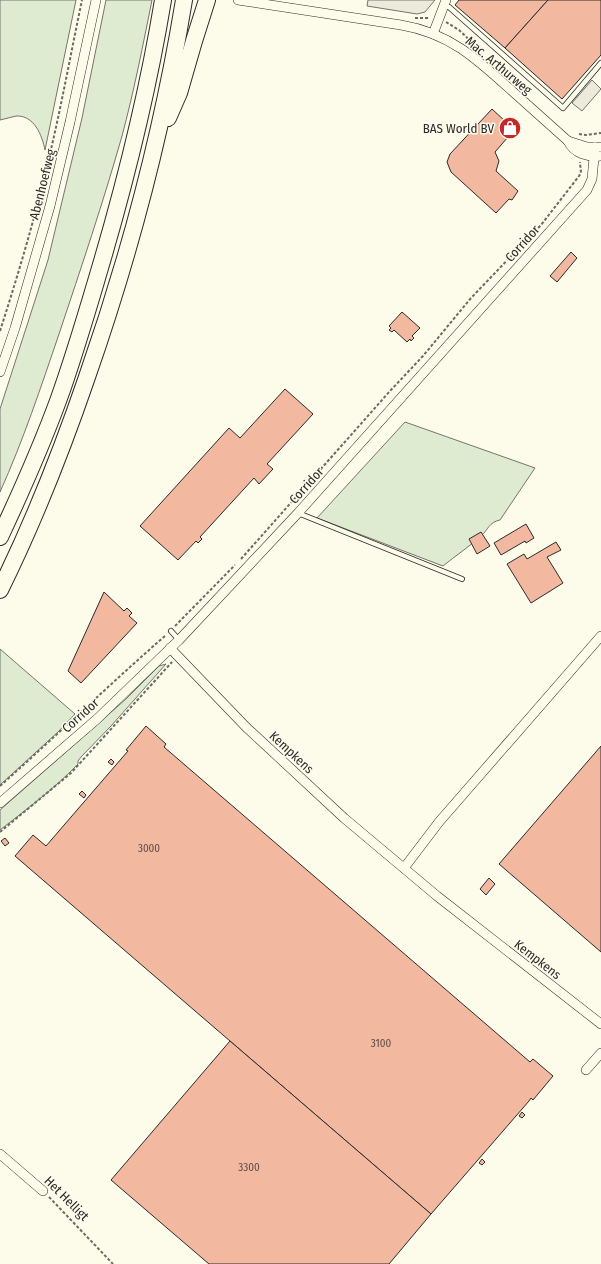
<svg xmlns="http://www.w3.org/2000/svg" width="601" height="1264" font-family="'Fira Sans Condensed',sans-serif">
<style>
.green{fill:#deebd1;stroke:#74746e}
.parking{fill:#eceadb;stroke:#74746e}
.building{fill:#f2b8a0;stroke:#2b2b2b}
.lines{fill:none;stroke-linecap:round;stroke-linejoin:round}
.lane-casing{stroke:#2b2b2b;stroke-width:6}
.street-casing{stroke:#2b2b2b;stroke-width:10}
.highway-casing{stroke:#2b2b2b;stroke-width:18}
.path{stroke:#6a6964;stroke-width:2;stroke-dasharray:3 2;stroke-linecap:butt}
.lane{stroke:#fdfbea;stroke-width:4.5}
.street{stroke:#fdfbea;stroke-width:9}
.highway{stroke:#fdfbea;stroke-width:16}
.labels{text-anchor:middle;stroke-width:3;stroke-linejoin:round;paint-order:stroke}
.number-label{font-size:11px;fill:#5d4e48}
.street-label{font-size:13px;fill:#2b2b2b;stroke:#fdfbea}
.poi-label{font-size:13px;fill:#2b2b2b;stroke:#fdfbea;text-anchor:end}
</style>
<rect width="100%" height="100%" fill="#fdfbea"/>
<!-- green -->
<g class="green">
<path d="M0,0H76L45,150C42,135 34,115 16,116C11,117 5,119 0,120Z"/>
<path d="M106,0H152C143,45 134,91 122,136C103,203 81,268 59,334C41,387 23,441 0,492V409L48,260L82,118Z"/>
<path d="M405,422L535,468L500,520C489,522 488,530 481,536C469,547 455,556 443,566L317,518Z"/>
<path d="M0,649L75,714L58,732L0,785Z"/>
<path d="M166,664L111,726L81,757L78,761V764C54,789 27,809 0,830V810L126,699L159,666Z"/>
</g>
<!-- parking -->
<g class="parking">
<path d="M368,0H435L425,12L417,14L367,6Z"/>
<path d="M592,80L601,89L582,111L572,103Z"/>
</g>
<!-- building -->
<g class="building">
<path d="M459,0H548L505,48L455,5Z"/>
<path d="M548,0H601V55L562,99L505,48Z"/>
<path d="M492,109L506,122L508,121L515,129L495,152L499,161L496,171L518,191L512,200L509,199L496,213L451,172L447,162L450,154Z"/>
<path d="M571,252L577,258L557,282L550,276Z"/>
<path d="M402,312L420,328L412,336L414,338L411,341L410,339L407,342L394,330L392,332L389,330L391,328L389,326Z"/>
<path d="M285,389L313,414L267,464L273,469L259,484L254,478L200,537L202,539L198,543L196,541L178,560L140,526L229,428L240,438Z"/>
<path d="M526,524L534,538L526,543L525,541L501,555L494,543Z"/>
<path d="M481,532L490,546L477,554L469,539Z"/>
<path d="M556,542L561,550L547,557L563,583L531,603L507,564L524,554L527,559Z"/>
<path d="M104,592L124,611L127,608L132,613L129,616L137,623L81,683L68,671Z"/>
<path d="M146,726L166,744L164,747L530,1062L533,1059L553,1076L533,1100L531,1098L529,1101L431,1214L15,856L33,835L46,846L128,751L126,750Z"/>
<path d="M601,746V952L499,864Z"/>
<path d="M111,759L114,762L112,765L108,762Z"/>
<path d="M82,791L86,795L84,798L79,794Z"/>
<path d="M5,838L9,843L5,846L1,841Z"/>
<path d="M489,878L495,884L486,895L480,889Z"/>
<path d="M230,1041L431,1214L389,1264H209L111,1180Z"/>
<path d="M522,1112L525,1115L522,1118L519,1116Z"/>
<path d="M482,1159L485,1162L482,1165L479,1163Z"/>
</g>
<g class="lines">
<!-- lane casing -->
<g class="lane-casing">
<g id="lane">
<path d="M444,6L449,7L563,108L601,63"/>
<path d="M298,513L462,579"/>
<path d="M171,631L179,640"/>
</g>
</g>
<!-- street casing -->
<g class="street-casing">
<g id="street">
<path d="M238,0L401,25C449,33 476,58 511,90C530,107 549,124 568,141C574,154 588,157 601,156"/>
<path d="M433,34L446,0"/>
<path d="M568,141L587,147H601"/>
<path d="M0,372L15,328L50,206L70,122L96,0"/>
<path d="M170,648L246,727L344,818L437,896L601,1024"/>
<path d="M0,803L97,719L179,640L298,513L587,190L592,179L595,147"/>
<path d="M404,868L439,822L601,636"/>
<path d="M586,1070L601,1053"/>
<path d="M0,1154L43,1191"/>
</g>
</g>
<!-- highway casing -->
<g class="highway-casing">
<g id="highway">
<path d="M168,118L179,93L194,41L207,0"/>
<path d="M0,537C21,492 41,447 58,401C74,357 87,312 100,268C126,180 148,91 163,0"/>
<path d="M0,590C34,521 62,450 87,377C130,254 163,128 184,0"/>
</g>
</g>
<!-- path -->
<g class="path">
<path d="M415,18H430"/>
<path d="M446,22L459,30L480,50"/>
<path d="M579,134L586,135L601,133"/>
<path d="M0,331C17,278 33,225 46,170C60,114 70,57 82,0"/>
<path d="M241,559L390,391L423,356L471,298L541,225L579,176L581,173L580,162"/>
<path d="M175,626L235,565"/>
<path d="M0,786C56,736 110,684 166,635"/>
<path d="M0,832L71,773L172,662"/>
<path d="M49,1197L113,1264"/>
</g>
<!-- lane -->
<use href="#lane" class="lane"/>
<!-- street -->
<use href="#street" class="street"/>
<!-- highway -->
<use href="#highway" class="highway"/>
</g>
<!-- icons -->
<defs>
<g id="shop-disc" transform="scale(1.15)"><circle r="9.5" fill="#c62828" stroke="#fdfbea"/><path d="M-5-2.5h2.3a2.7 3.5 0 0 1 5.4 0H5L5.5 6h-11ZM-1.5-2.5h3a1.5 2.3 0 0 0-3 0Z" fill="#fff"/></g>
</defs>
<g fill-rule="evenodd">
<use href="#shop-disc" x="510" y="128"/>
</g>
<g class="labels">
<!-- number labels -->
<g class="number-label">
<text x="149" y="852">3000</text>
<text x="381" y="1047">3100</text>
<text x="249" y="1171">3300</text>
</g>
<!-- street labels -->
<g class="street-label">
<text transform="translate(499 65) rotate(40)" y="5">Mac. Arthurweg</text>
<text transform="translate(42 184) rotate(-76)" y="5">Abenhoefweg</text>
<text transform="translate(522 243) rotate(-48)" y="5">Corridor</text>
<text transform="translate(306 485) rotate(-48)" y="5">Corridor</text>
<text transform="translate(80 715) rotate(-42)" y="5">Corridor</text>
<text transform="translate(292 752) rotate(43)" y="5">Kempkens</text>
<text transform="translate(538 959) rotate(38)" y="5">Kempkens</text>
<text transform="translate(67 1198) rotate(45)" y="5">Het Helligt</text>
</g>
<!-- poi labels -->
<g class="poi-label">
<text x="494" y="133">BAS World BV</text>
</g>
</g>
</svg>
